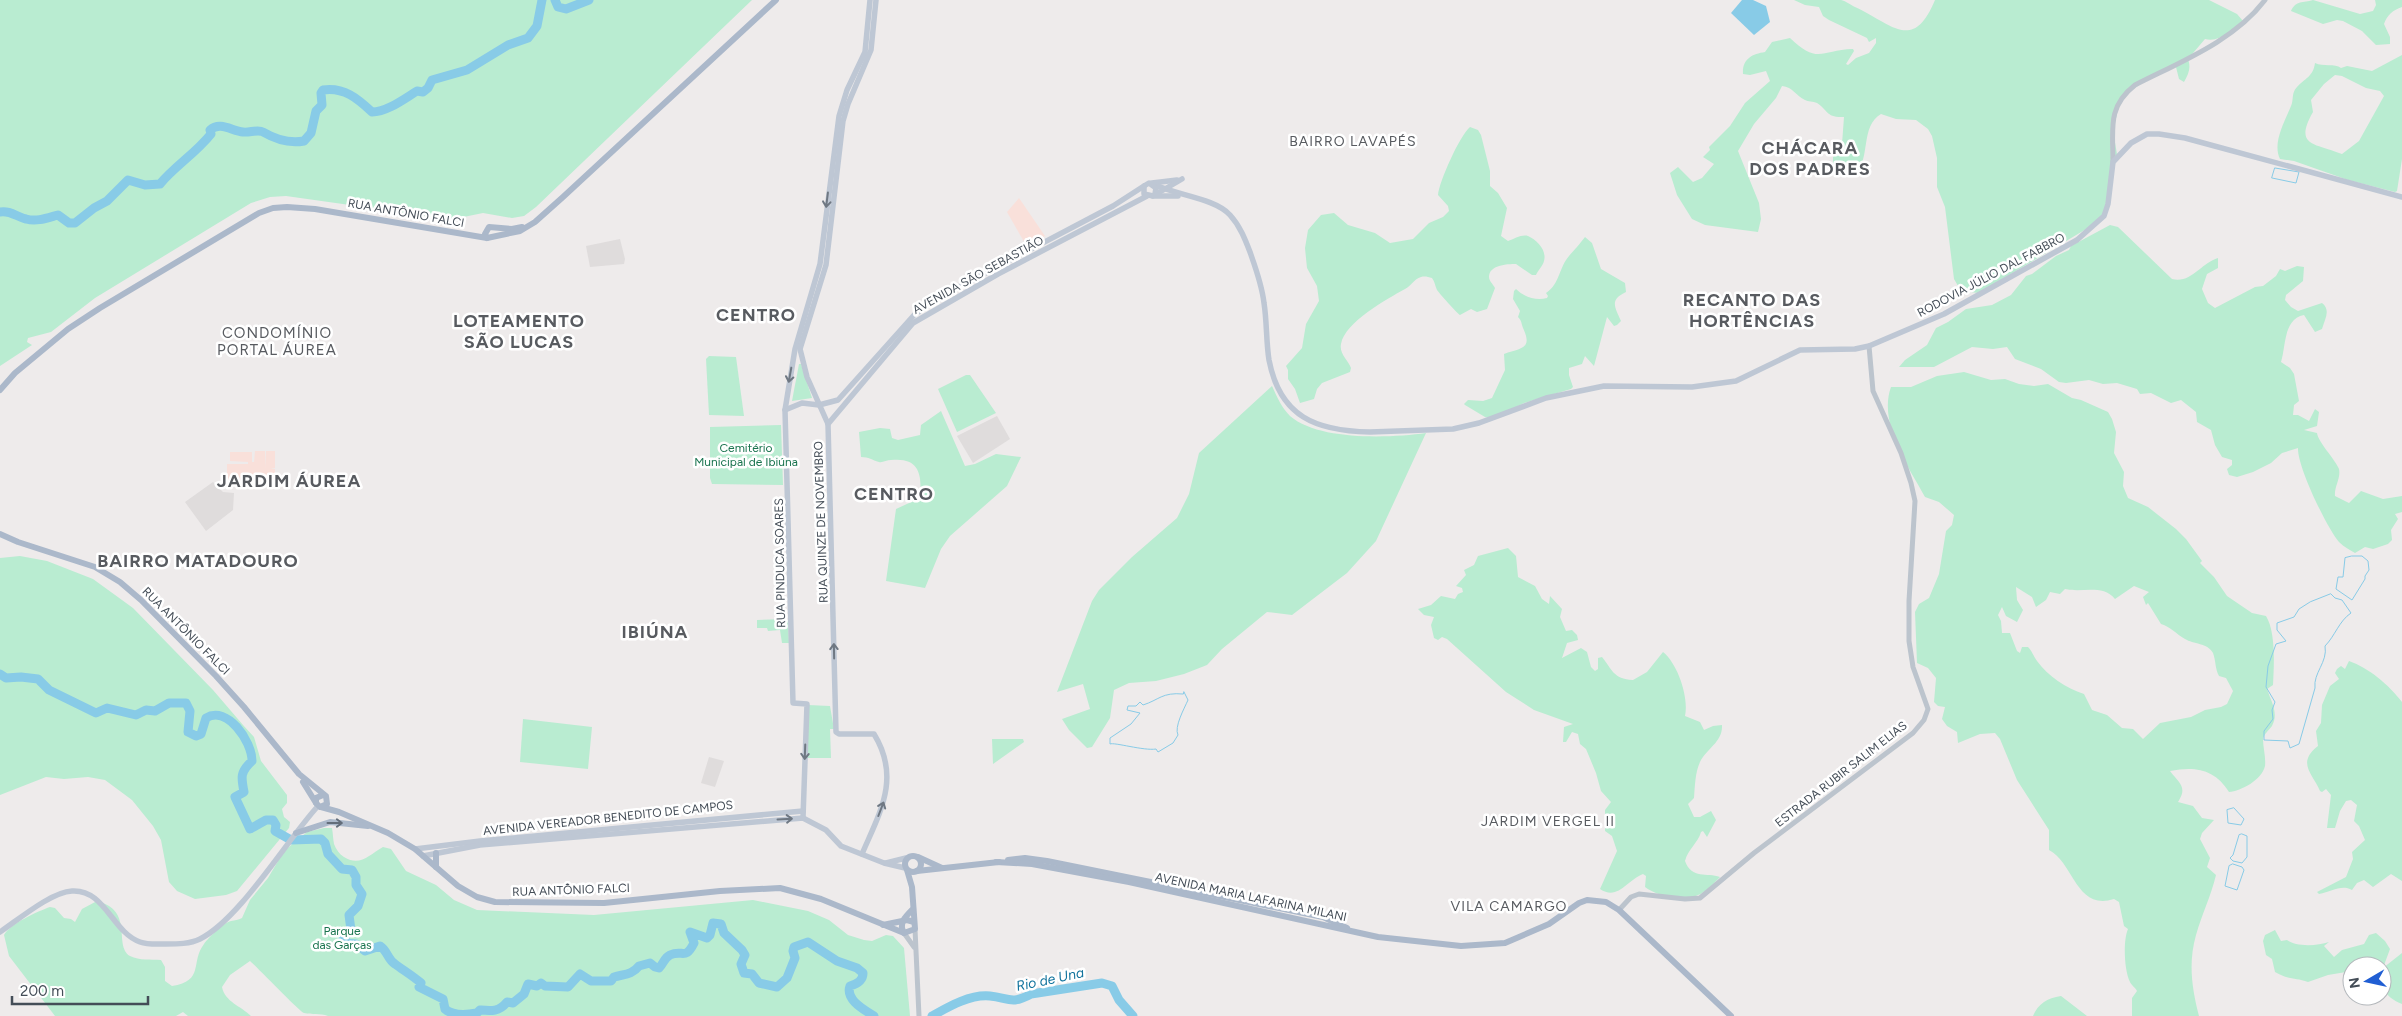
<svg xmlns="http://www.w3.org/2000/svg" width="2402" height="1016" font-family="Figtree,sans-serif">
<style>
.education{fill:#dfdcdc}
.medical{fill:#f9e0da}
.green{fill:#b9ecd1;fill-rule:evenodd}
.water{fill:#88cbe7}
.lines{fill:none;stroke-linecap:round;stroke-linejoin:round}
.stream{stroke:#88cbe7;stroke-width:1}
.river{stroke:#88cbe7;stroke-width:9}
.tertiary{stroke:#bcc4cd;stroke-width:5}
.secondary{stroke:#bec7d4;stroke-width:5.5}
.primary{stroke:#abb8ca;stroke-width:6}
.oneway{stroke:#6f7883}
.oneway2{stroke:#636d7a}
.labels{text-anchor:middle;stroke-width:5;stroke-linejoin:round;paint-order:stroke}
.street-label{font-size:12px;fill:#444d57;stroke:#fff}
.park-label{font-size:12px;fill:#1a744f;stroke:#fff}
.neighbourhood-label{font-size:14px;letter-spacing:1px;fill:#585b60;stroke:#fff}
.water-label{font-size:14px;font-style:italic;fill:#11739d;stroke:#fff}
.quarter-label{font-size:15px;letter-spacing:1px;fill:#585b60;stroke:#fff}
.district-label{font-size:18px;font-weight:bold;letter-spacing:1px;fill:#585b60;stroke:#fff}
</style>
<rect width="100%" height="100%" fill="#eeebeb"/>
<!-- education -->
<g class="education">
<path d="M620,239L625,259L624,264L590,267L586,246Z"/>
<path d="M997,416L1010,439L973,463L957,436Z"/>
<path d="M213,482L223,492L234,493L233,510L206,531L185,502Z"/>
<path d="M709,757L724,761L715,787L701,783Z"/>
</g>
<!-- medical -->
<g class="medical">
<path d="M1019,198L1045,236L1027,247L1007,212Z"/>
<path d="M255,451H265L266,468V451H275V468H271L275,469V481H254V483H242L241,481H238L237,484H229L227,481V464H248V462L230,461V452H252V462H254Z"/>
</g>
<!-- green -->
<g class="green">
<path d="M0,0H752L536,207L524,216L512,218L483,213L444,221L428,216L286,196L270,197L251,203L95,298L51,332L28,338L27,342L32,345L0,366Z"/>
<path d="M1794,0C1809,0 1828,0 1841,0C1846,1 1851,5 1855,7C1892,24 1913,53 1935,0H2209L2237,14L2243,21C2232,29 2220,43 2205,39L2188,59C2191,68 2189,73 2184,82L2179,79L2176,67L2145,81L2129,92L2119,105L2113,131L2117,154L2104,211L2098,222L1979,293L1961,291L1954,279L1945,207L1937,187V158L1932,136L1928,129L1916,120L1896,119L1881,114C1860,127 1871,156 1856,174L1839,176L1833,171V157L1842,144L1844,117C1826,118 1828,110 1817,103C1813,101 1808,102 1805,100C1796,96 1793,87 1782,86L1776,98L1754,124L1738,151L1759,203L1761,219L1758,232L1705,225L1692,219L1677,195L1670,173L1678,167L1693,182L1702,178L1714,164L1703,157L1710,150L1709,147L1730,126L1745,103L1770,81L1766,71L1750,75L1743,74C1742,59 1752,54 1765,52L1772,42L1790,38C1818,65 1821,50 1853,49L1854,51L1846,64L1848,65L1856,58L1869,53L1876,43V38L1869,42L1867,38L1829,20L1823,16L1819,7L1805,5Z"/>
<path d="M2313,0L2360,14L2373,11L2376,5L2375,0H2402V7C2393,10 2387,15 2384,24L2390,37V44L2376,45L2362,31L2343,21L2337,20L2323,24L2291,11C2296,0 2303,3 2313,0Z"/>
<path d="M2402,55V159L2397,191L2395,192L2348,180L2294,161L2280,159C2272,143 2285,121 2291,106C2294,100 2291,93 2297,87C2305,78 2313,77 2315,63C2323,67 2335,63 2341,68L2347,66L2372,71ZM2335,75L2342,76L2366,88L2380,91L2384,96L2359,141L2342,154C2316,143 2293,147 2313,112L2311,100L2324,84Z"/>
<path d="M1470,127L1478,130L1481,135L1490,171V186L1498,193L1507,208L1501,236L1508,241C1514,239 1522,234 1528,236C1537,240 1547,250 1544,261C1543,266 1538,270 1536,275H1532L1516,264C1507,264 1489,265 1489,277C1489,281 1493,284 1495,288L1487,309L1477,312L1471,309L1460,315C1457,313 1439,293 1437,290C1435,286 1435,282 1432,278C1428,277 1425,276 1421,277C1414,279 1411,286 1405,289C1387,299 1345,322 1341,344C1339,354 1348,360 1351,368L1350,372L1322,383L1317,389L1314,399L1300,403L1295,389L1288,379V370L1286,366L1302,348L1306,324L1319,301L1317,286L1307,268L1305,248L1308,230L1321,215L1334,213L1348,225L1375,233L1390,243L1413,239L1429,223L1443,217L1449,211L1448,206L1438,195C1439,182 1460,135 1470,127Z"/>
<path d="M2110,225L2118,227L2172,279C2191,284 2201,263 2218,258V268L2207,274L2202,289L2208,303L2215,308L2255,287L2263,286L2276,276L2280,269L2285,271L2297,266L2304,267L2303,281L2286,295L2285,300L2291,307L2298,311L2322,303C2331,310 2325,319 2322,329L2315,332L2304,315C2283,319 2286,347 2281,362L2290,368L2294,374L2299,401L2294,405L2293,415H2298L2309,421L2315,409L2319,412L2317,426L2304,430L2317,433C2318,442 2335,459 2339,469C2341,478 2334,487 2335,496L2349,503L2361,491L2383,499L2402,496V512L2395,514L2398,519L2391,530L2392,540L2388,544L2373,549L2365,547L2355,553C2350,550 2344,547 2339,542C2327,528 2297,466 2298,448L2282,453L2271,463L2253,472L2237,477L2229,475L2227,469L2232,465V460L2222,457L2215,445L2211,430L2197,422L2196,412L2181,400L2171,403L2151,393L2140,394L2137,389L2117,383L2103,384L2089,380L2066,383L2059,382L2041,369L2015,359L2007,347L1993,349L1972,347L1934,367H1899L1905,360L1927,345L1936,328L1948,322L1966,309L1992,305L2011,295L2026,276L2032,274L2056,256L2069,250L2071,246Z"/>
<path d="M1585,237L1592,243L1601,269L1625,283L1626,292C1609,300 1615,307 1621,321L1617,325L1614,326L1607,317L1594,366L1585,356L1582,364L1569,368V375L1573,387L1571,389L1524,403L1494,418L1485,417L1465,405L1464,404L1468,400L1483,401L1492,398L1505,370L1504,354C1521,348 1533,349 1523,328C1521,323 1522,321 1518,317L1520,311L1513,299L1514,291L1516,289C1524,297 1536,301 1547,298L1548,296L1546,293C1560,284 1559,267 1569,256C1575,249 1579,245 1585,237Z"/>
<path d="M709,356L736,357L744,416L709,415L706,359Z"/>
<path d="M799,364H801L812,398L792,401Z"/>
<path d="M1964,372L1991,380L2005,379L2019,384L2034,386L2048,384L2072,398L2081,400L2108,412L2112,419L2116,432L2114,453L2124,472L2123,486L2128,498L2148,507L2176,529L2186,539L2202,561L2200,563L2214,577L2227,596L2252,613L2266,616C2276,632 2274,666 2273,685L2267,689C2271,701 2279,713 2272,726C2269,730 2264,734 2263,739C2263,748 2266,757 2265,766C2262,780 2241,791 2229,792C2215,769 2195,766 2170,771C2179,783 2188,787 2178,802L2193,806L2202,818L2214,820L2202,833L2200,839L2210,858L2207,867L2216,875C2211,896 2202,914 2196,935C2188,963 2192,989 2199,1016H2132V998L2137,991C2135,987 2131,985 2130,982C2124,970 2123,940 2128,929L2124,926L2119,902L2114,899C2076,911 2074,863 2049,850V830L2017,780L2000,739L1995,733L1980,734L1958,743L1957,732L1947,726L1942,719L1945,707L1938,706L1934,702L1936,678L1928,668L1917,663L1915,612L1919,604L1929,598L1939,574L1946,531L1952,525L1954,515L1939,502L1925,497C1908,466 1878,423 1891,387H1911L1937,376ZM2134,586L2149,592L2143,597L2146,605L2148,603L2161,624C2171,627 2176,634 2185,639C2193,644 2208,643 2213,653C2216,661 2215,669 2219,676L2226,678L2233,691L2227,704L2221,707L2205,710L2191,717L2160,723L2143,739L2133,729L2122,728L2107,715L2092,710L2084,694C2066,688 2048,676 2037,661C2034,657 2032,651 2028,647H2022L2020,653L2017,651L2010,633H2002L2001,621L1998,615L2002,607L2006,616L2017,622L2023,610L2017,600L2016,587L2032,597L2036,607L2046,600L2050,592L2060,594L2065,589C2082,593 2103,584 2115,599Z"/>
<path d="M966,375H970L996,413L957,432L938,389Z"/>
<path d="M1272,386C1277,397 1282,408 1290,416C1319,441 1390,438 1426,433L1376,541L1347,573L1292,615L1267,612L1222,649L1207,665L1184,674L1156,681L1129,683L1114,690L1110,718L1092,747L1087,748L1069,730L1062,719L1090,709L1083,684L1057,692L1092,601L1099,590L1132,557L1177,518L1189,494L1199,453Z"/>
<path d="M941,411L965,466L975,464L996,454L1021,457L1007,486L950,536L941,549L925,588L886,581L896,509L920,498C922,475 920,457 891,460C887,460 882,463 879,462C872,460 869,457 861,457L859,432L880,428L890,429L892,438L898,440L920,435L921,425Z"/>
<path d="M781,425L783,485L712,484L710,478V427Z"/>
<path d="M1508,548L1516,556L1518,577L1535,586L1542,599L1549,604L1550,596L1562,609L1560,617L1566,631L1572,630L1577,635L1578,640L1567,643L1562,658L1581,648L1587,652L1591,667L1595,671L1598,669V658L1602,657C1612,669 1613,679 1633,680L1647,672L1663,652C1678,664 1689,698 1685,716L1700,722L1704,730L1713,726L1722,725C1723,742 1707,748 1700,762C1695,773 1695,786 1694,798L1688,804L1694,817H1700L1711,811L1716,820L1707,837L1703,831L1701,832C1698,843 1688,849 1685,861C1692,880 1707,872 1720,877C1715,882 1709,889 1702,893C1689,902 1657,897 1645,887L1646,876L1643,874C1627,880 1618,901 1600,889L1617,851L1612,836L1605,831V810L1611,802L1601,791L1596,773L1586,749L1580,744L1578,734L1572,732L1566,742H1563L1564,727L1573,724L1534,710L1506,692L1447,639L1442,637L1438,640L1434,638L1431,625L1434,617L1424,615L1418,609L1431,605L1441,596L1455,599L1458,594L1463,592L1462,588L1456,586L1466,575L1464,570L1474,565L1478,556Z"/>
<path d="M20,556L47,561L93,579L133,608L213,690L243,725L254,737L261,761L287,795V803L282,809L284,817L290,822L289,828L237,891L226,895L195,899L177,891L169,882L161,840L153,826L132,800L105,780L88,777L64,779L46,777L0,795V558Z"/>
<path d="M786,619L788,622L789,643H782L780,630L768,631L767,628H757V620Z"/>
<path d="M2349,661C2369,668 2389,685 2402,702V881L2391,874L2373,887L2364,880L2357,883L2352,890C2341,884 2332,892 2319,894L2317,892L2346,877L2353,859L2352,852L2365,840L2359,826L2354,821L2357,805L2351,800L2346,801L2340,811L2335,828H2327L2331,795L2326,789L2322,792L2320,791C2313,774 2296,763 2318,746L2316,731L2321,723L2322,705L2330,686L2339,679L2335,673L2337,669L2341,666L2345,669Z"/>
<path d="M808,705L830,706L834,729H830L831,758H807Z"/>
<path d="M523,719L592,727L588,769L520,762Z"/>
<path d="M992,739H1023L1024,742L993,764Z"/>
<path d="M324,828H332C333,834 333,839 334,844C336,849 339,854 344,857C360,867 369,855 383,847L391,849L406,871L436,885L454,900L477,910L594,915L753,900L808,911L829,920L848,935L864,940L872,941L886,935L893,936L904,948L910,1016H328C320,1013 312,1015 304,1013C300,1012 257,967 250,961L230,975L222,987C225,1002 241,1006 251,1016H188L183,1012L176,1016H55L9,956L4,935C10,924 38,911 50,907L55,908L64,918L71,919L75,922L82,909L97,901C135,911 113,945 130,956C140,961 150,959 161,960L165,967V981L172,986C205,981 190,962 204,944C209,937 223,923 231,921C235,920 238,920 242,918L250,900L268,878L284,851L307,832Z"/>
<path d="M2275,930L2281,941L2287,940C2296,947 2317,946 2329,942L2324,946L2334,957L2342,950L2364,944L2369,935L2376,933L2385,941L2390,949L2383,968L2402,953V1004C2381,995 2382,986 2382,966H2352V971L2328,975L2308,982C2296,977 2291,981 2275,972L2272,959L2266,955L2263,941L2265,935Z"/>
<path d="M2061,996L2087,1016H2033C2038,1004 2047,998 2061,996Z"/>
</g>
<!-- water -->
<path class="water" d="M1742,0H1753L1766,6L1770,22L1754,35L1731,13Z"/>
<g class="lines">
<!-- stream -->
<g class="stream">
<path d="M2275,168L2299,172L2296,183L2272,178Z"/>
<path d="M2352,556H2362L2368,561L2369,570L2365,576V579L2352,600L2336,589L2338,577H2343L2345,558Z"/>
<path d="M2331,594L2335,598L2342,600L2351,613C2339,621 2335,636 2325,646C2328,662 2313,673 2315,688L2299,744L2290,748L2288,741L2264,740V731L2273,719L2272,710L2275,702L2266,687L2268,666L2276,644L2286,641L2277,630V623L2294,617L2299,609L2310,602Z"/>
<path d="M1184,692L1188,700C1184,709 1174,727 1178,735L1173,743L1158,752L1156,749C1144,751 1114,742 1110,744V738L1131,724L1140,713L1127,710L1128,706H1136L1140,702L1143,705C1159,700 1162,692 1183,694Z"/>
<path d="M2234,808L2244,819L2241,825L2228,823L2227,810Z"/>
<path d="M2242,834L2247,836V857L2242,863L2233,861L2230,858L2233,855L2239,835Z"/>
<path d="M2233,864L2242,867L2244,870L2237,890L2225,886L2229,866Z"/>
</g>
<!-- river -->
<g class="river">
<path d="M555,0L558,7L566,9L589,0"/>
<path d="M0,212C10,210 17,217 26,219C37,222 47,218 58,215L69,223H75L94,208L107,201L128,180L145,185L160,184C175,166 196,153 211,134L210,130C220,121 232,131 243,132C249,133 258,129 263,132C275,139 288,144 304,141L311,133L316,111L322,105L321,93L323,90C344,87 357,98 372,112C387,112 404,99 417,91L423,92L428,88L432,80L467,70L508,45L528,38L537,26L542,0"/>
<path d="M0,674L6,678L21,677L38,679L49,690L96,713L107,708L136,715L146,710L155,711L169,703H186L190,711L188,732L196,736L201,734L206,718C227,705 252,741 252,761C240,772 241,777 244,792L235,797L250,829L266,820H273L276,825L275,831L291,840L321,839L325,843L328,854L342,869L352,870L356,877V885L362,894L358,906L349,915L351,930L343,939V943L356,944L365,951L380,946C387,950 388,960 395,964C403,970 413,976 421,983L419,987L443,999L445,1009C453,1016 467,1015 477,1013L480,1010C491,1011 499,1012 507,1002L513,1003L524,994L528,984L537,986L541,983L545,986L568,987L580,974L591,981H611L614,977C624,974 632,975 639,966L650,963L655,967L659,968C664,963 664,958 670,955C683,949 685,961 694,943L690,932L707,938L710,935L713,923L721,924L724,933L742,950L745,955L741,964L744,973L752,974L759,983L777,987L787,978L795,958L793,951L794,947L808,942L837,961L857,968L863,973C863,981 857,984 850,986C845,1000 865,1010 874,1016"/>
<path d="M932,1016C948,1007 970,994 990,996C1009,998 1011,1005 1031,994L1102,983L1112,986L1119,1000L1133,1016"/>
</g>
<!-- tertiary -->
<g class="tertiary">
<path d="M2113,162C2113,129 2107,107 2135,85C2180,62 2234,41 2265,0"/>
<path d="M1619,910L1631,897L1639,894L1685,899L1700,898L1754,853L1913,733L1924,720L1928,709L1913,667L1909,641V601L1915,501L1911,483L1901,453L1873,391L1869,346"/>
<path d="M915,929L919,1016"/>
<path d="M904,933L914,947"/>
</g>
<!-- secondary -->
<g class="secondary">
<path d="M1152,183L1177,180"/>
<path d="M1153,184C1175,195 1215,198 1230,215C1240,226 1245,239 1250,252C1256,269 1262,285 1264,303C1267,322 1266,341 1269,360C1280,417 1316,431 1370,432L1453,429L1479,423L1546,398L1604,386L1692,387L1736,381L1800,350L1855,349L1869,346L1944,314L2077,240L2104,216L2108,204L2113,162L2131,143L2147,134H2159L2185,138L2402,197"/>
<path d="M1155,194L1156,188L1149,183L1144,186V194L1153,196L1182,179"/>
<path d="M1153,196H1178"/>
<path d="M785,410L802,403L819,405L838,400L915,314L957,288L1113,206L1144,186"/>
<path d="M828,424L913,323L998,274L1147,196"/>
<path d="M803,818L807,704L793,703L785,410L795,349L820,264L839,116L847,90L865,52L870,0"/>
<path d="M803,818L826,830L841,846L884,863L905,868"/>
<path d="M415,849L480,841L803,811"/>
<path d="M862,854C880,812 901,778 874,734H839L836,732L828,424L807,377L800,349L826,265L843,121L848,104L871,50L876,0"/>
<path d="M423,856L480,845L803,818"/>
<path d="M886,863L906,858"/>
<path d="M0,932C18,920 51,892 72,891C105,889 112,932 140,942C148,945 158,944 166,944C177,944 190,944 200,939C240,919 286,841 318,806"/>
</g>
<!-- primary -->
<g class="primary">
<path d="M487,238L485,234L489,227L512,229L522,227"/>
<path d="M0,390L15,373L68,329L100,308L259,213L273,208L287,207L315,209L487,238L520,231L535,222L563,197L776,0"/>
<path d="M0,534L18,542L95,567L120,582L141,600L216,676L244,707L299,774L326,796L327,804L320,807L316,803V798L323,795"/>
<path d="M303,782L316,803"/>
<path d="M321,807L339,812L388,833L415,849L458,886L477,897L495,902L604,903L720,891L780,888L821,899L904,933L915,929L912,887L907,870"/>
<path d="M296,833L330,822L368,826"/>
<circle cx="913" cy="864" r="8"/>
<path d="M918,857L942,868"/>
<path d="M1008,860L1025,858L1047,861L1323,917L1347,928"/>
<path d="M996,862L1032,864L1129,882L1378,937L1461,946L1505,943L1549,924L1579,903L1587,900L1606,902L1619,910L1731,1016"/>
<path d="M436,867V853"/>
<path d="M917,871L999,862"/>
<path d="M883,925L907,920L914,922"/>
<path d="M904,933C898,923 906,916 913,909"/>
</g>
</g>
<!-- one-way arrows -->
<defs><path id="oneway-shaft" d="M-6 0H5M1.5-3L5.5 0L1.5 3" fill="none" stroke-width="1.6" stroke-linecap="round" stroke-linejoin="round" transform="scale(1.25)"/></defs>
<g class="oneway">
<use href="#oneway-shaft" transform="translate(827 200) rotate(97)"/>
<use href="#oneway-shaft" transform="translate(790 375) rotate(100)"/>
<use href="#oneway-shaft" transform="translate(834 651) rotate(-91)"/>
<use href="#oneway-shaft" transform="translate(805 752) rotate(92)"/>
<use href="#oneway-shaft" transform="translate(881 809) rotate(-69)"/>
<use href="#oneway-shaft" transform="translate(785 819) rotate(-3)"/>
</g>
<use class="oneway2" href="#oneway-shaft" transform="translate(335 823)"/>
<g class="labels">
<!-- street labels -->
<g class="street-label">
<text transform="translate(406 213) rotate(10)" y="4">RUA ANTÔNIO FALCI</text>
<text transform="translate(978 275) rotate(-29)" y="4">AVENIDA SÃO SEBASTIÃO</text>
<text transform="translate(1991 275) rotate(-28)" y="4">RODOVIA JÚLIO DAL FABBRO</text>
<text transform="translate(821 522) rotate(-92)" y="4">RUA QUINZE DE NOVEMBRO</text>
<text transform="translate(780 563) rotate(-91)" y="4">RUA PINDUCA SOARES</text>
<text transform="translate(186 631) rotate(45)" y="4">RUA ANTÔNIO FALCI</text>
<text transform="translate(1841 774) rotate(-38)" y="4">ESTRADA RUBIR SALIM ELIAS</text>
<text transform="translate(608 818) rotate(-6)" y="4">AVENIDA VEREADOR BENEDITO DE CAMPOS</text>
<text transform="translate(571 890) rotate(-2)" y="4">RUA ANTÔNIO FALCI</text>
<text transform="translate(1251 897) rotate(12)" y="4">AVENIDA MARIA LAFARINA MILANI</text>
</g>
<!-- park labels -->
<g class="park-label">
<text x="746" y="452">Cemitério<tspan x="746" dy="14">Municipal de Ibiúna</tspan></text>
<text x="342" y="935">Parque<tspan x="342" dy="14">das Garças</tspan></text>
</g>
<!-- neighbourhood labels -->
<g class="neighbourhood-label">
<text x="1353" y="146">BAIRRO LAVAPÉS</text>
<text x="1548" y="826">JARDIM VERGEL II</text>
<text x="1509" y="911">VILA CAMARGO</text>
</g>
<!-- water labels -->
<g class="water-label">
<text transform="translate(1050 979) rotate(-12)" y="5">Rio de Una</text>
</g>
<!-- quarter labels -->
<g class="quarter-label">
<text x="277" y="338">CONDOMÍNIO<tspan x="277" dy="17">PORTAL ÁUREA</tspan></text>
</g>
<!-- district labels -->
<g class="district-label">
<text x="1810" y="154">CHÁCARA<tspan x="1810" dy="21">DOS PADRES</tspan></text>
<text x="1752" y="306">RECANTO DAS<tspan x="1752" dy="21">HORTÊNCIAS</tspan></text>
<text x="756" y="321">CENTRO</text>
<text x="519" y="327">LOTEAMENTO<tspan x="519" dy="21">SÃO LUCAS</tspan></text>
<text x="289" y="487">JARDIM ÁUREA</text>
<text x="894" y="500">CENTRO</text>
<text x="198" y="567">BAIRRO MATADOURO</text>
<text x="655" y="638">IBIÚNA</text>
</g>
</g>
<!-- north arrow -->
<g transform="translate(2367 981) rotate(261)"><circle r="24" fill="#ffffff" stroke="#b4b8bc"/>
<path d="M0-4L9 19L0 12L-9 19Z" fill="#205ed3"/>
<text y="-8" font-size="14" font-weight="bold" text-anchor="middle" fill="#444d57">N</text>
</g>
<!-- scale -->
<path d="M12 996v8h136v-8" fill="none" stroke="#444d57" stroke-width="2.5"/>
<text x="20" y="996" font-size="15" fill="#444d57" stroke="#ffffff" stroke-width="4" paint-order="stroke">200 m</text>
</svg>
